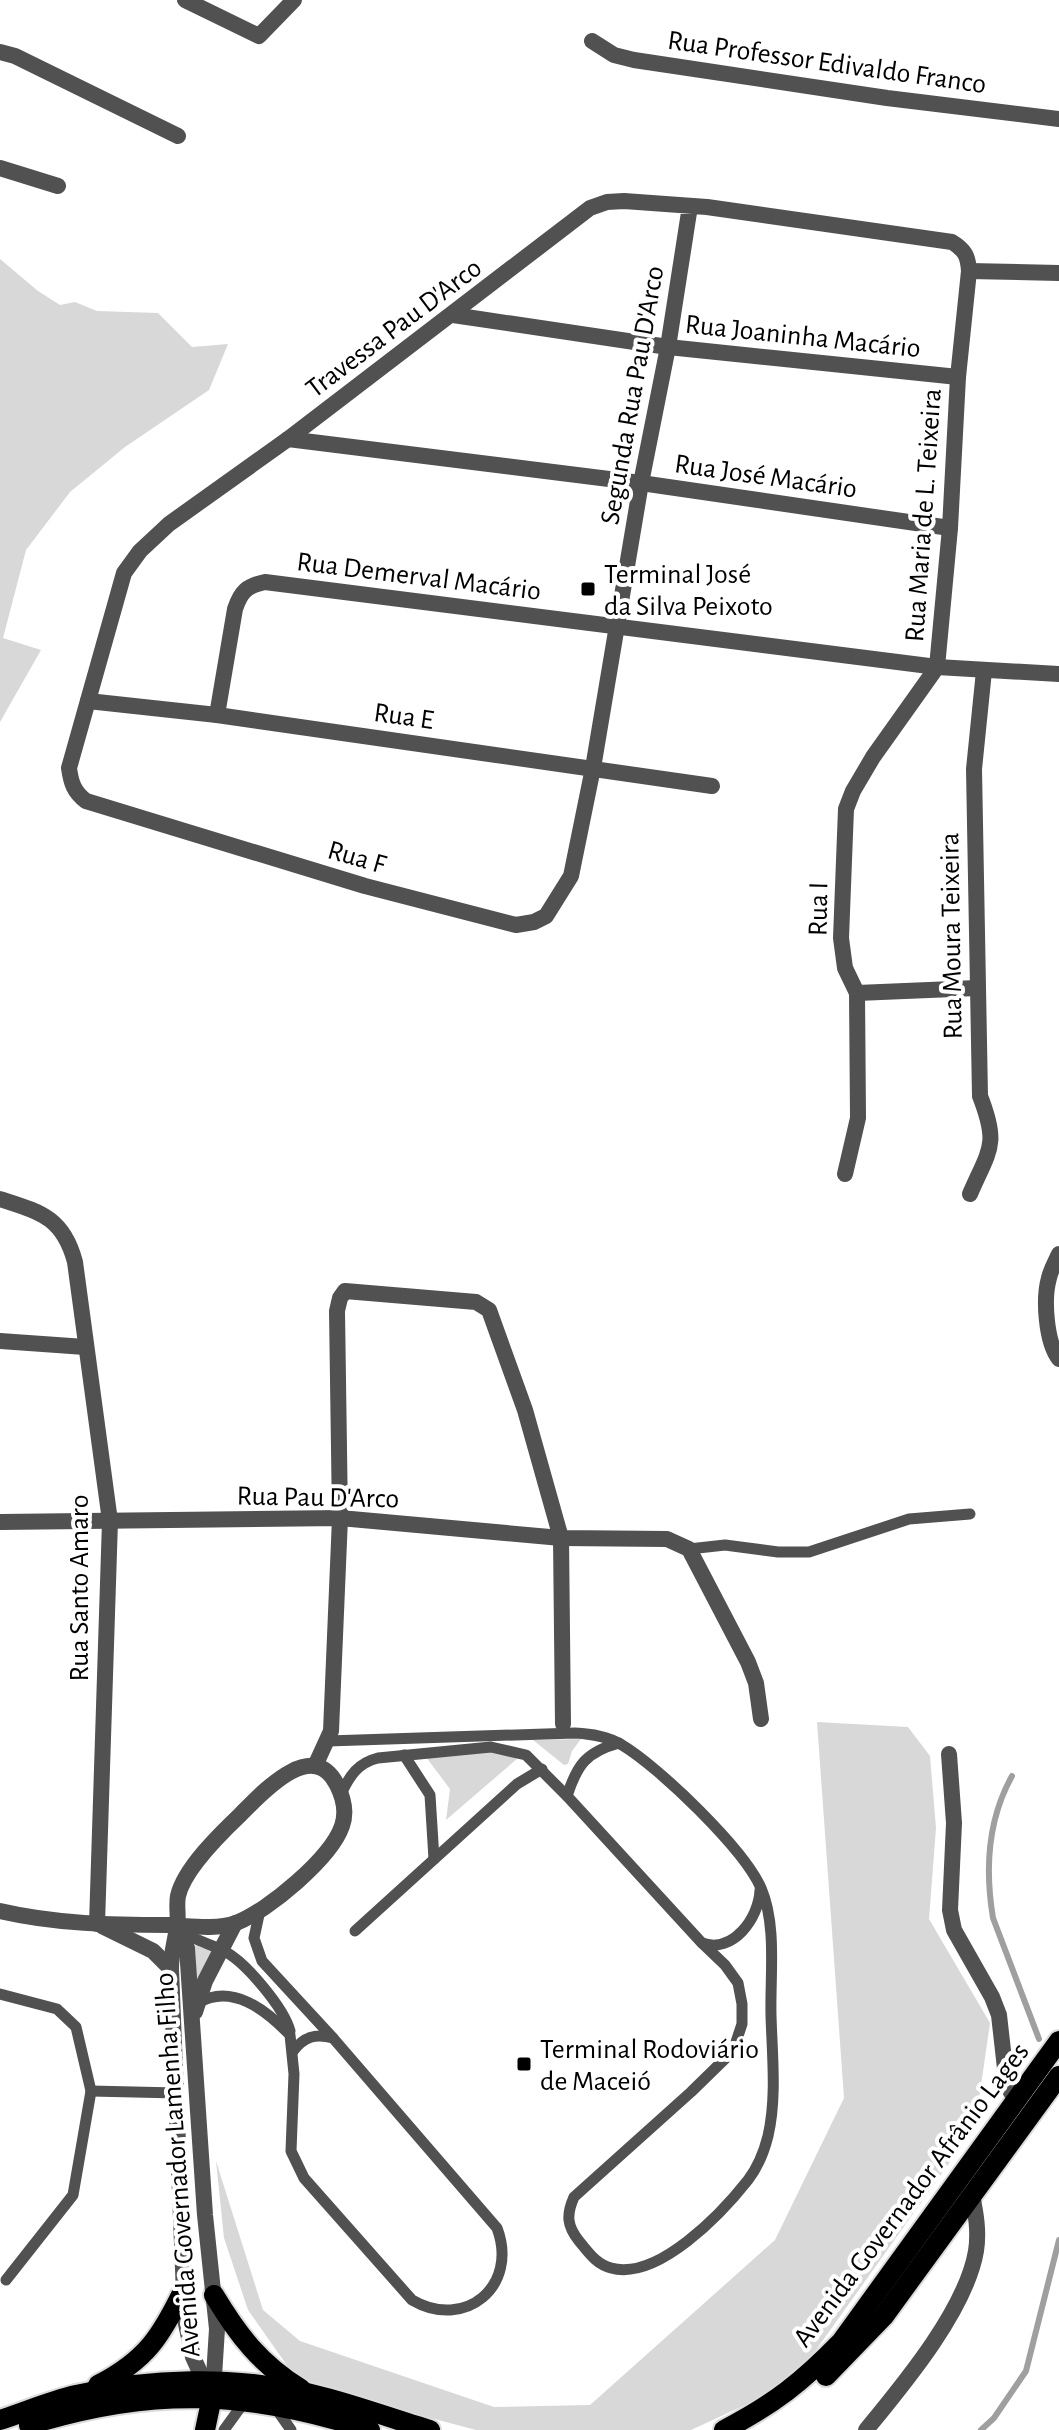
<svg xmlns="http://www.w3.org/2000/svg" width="1059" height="2430" font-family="'Alegreya Sans',sans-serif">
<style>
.green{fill:#d8d8d8}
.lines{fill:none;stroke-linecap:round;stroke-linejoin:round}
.stream{stroke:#9f9f9f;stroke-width:6}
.primary-casing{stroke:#dbdbdb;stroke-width:24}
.service{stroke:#515151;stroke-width:11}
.minor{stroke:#515151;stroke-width:16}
.tertiary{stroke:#515151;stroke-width:16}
.primary{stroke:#000;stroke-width:20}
.poi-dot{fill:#000;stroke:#fff;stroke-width:3}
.labels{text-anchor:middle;stroke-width:8;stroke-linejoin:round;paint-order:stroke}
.street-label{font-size:28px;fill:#000;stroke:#fff}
.poi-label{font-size:28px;fill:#000;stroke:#fff;text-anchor:start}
</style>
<rect width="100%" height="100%" fill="#fff"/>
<!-- green -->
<g class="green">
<path d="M0,259L38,291L60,305L75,302L97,311L158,313L192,347L228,344L209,390L125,447L70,492L26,550L3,638L41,650L0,722Z"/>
<path d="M817,1722L908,1727L930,1756L936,1828L929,1919L990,2023L975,2127L806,2364L754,2401L691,2430H476L307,2385L286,2364L248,2310L224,2238L216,2161L263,2310L300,2341L494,2407L590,2405L775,2240L844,2098Z"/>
<path d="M581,1739L572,1751L568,1764L564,1765L533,1740Z"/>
<path d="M498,1750L518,1758L446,1820L450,1789L426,1757Z"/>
<path d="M195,1945L213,1951L196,1980Z"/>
</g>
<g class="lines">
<!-- stream -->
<g class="stream">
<path d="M1012,1776C988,1819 985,1870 993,1918L1039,2039"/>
<path d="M981,2430L994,2418L1026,2371L1059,2240"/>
</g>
<!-- primary casing -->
<g class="primary-casing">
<g id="primary">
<path d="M214,2295C238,2335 260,2364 301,2389"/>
<path d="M826,2376L884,2316L1059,2076"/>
<path d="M98,2385C147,2360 162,2335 185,2287"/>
<path d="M0,2420C25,2412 50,2401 76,2395C150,2378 232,2376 307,2393C348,2402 389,2418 430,2430"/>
<path d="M29,2425C153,2386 248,2391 370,2430"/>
<path d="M205,2430L212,2397"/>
<path d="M724,2430C774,2404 802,2382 841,2342L1059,2041"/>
</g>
</g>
<!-- service -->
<g class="service">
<path d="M689,1549L725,1545L778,1552H809L909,1519L970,1514"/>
<path d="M328,1741L575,1733C591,1734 608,1736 622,1745C659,1767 744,1849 761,1888C777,1925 770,1975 771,2015C772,2054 777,2097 768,2136C764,2152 758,2167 748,2180C722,2213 658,2281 611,2268C596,2264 589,2253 579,2241C567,2226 566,2215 574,2197L691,2092L733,2051L742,2024V2004L738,1983L725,1965L701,1942L567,1796L526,1755L491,1747L378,1758C358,1763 350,1775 341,1794"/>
<path d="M404,1755L430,1795L434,1859"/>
<path d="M567,1796C577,1765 586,1752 619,1743"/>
<path d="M181,1929C195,1942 210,1943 226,1952C247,1964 284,2008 290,2031"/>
<path d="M355,1931L517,1784L542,1769"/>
<path d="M702,1943C733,1954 759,1918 760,1890"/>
<path d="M0,1994L57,2009L76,2027L91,2091L73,2195L6,2280"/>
<path d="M198,2003C232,1983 266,2010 290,2035L294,2074L291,2151L304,2178L412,2300C465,2331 519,2286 497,2228L333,2038L262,1961L254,1938L260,1910"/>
<path d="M293,2051C304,2037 315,2033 333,2038"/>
<path d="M91,2091L177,2093"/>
<path d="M275,2407L291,2430"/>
<path d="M224,2430L245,2401"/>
</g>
<!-- minor -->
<g class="minor">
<path d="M185,0L259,36L294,0"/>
<path d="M592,41L614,55L634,60L887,98L1059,119"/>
<path d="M0,52L15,56L178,136"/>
<path d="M0,168L58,186"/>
<path d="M690,206L668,347L641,483L593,768L571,876L546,916L534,922L516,925L365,886L86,801C74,792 71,783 69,768L124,573L140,551L169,524L288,439L590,208L607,202L624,201L707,207L952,242C965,250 968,256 969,271L958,377L950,528L937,667L873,757L853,791L846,809L841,938L845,968L857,993L858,1118L845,1174"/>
<path d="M969,271L1059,273"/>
<path d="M453,315L668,347L958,377"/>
<path d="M288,439L641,483L950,528"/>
<path d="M88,701L217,715L712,786"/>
<path d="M217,715L235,609C241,591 247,586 265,582L937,667L1059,674"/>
<path d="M857,993L977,988"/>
<path d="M970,1194C990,1148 999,1145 980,1096L974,769L984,671"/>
<path d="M0,1199C40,1212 63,1217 75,1262L110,1521L97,1924"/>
<path d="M1059,1254C1056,1261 1051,1269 1049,1278C1043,1299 1046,1342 1059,1359"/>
<path d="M0,1341L85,1347"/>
<path d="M0,1522L340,1518L561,1538L667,1539L689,1549L748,1662L756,1683L761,1719"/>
<path d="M949,1754L954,1823L950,1910L954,1930L992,1997L999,2015L1007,2086L1016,2100"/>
<path d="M315,1766L331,1731L340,1518L337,1311L340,1298L345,1291L476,1302L489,1310L525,1410L561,1538L563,1724"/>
<path d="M866,2430C903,2385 966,2310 976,2251C979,2232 976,2214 972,2195"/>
</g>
<!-- tertiary -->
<g class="tertiary">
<path d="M0,1911C56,1924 112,1925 169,1925C191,1926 215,1930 236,1923C268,1911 331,1858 342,1826C347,1812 343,1797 337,1785C313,1736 261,1794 240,1815C220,1834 184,1869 178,1896C176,1906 179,1917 177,1927C175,1942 171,1953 171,1969L185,2319L193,2357L208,2390"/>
<path d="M102,1926L153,1951L171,1969"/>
<path d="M177,1926L187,1948L205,2215L217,2329L213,2392"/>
<path d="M195,2012L205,1981L235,1923"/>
</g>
<!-- primary -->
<use href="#primary" class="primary"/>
</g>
<!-- markers -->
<g class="poi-dot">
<rect x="580" y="581" width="16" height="16" rx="4"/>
<rect x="516" y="2056" width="16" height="16" rx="4"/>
</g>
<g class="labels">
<!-- street labels -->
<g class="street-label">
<text transform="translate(827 61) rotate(8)" y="10">Rua Professor Edivaldo Franco</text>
<text transform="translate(393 327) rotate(-37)" y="10">Travessa Pau D'Arco</text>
<text transform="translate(803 335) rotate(6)" y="10">Rua Joaninha Macário</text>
<text transform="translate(631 395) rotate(-80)" y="10">Segunda Rua Pau D'Arco</text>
<text transform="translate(766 475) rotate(8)" y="10">Rua José Macário</text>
<text transform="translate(922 515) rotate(-86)" y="10">Rua Maria de L. Teixeira</text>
<text transform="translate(419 575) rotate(7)" y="10">Rua Demerval Macário</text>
<text transform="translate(404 715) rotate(8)" y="10">Rua E</text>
<text transform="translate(357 856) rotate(16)" y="10">Rua F</text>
<text transform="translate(817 909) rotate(-89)" y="10">Rua I</text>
<text transform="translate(950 936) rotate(-91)" y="10">Rua Moura Teixeira</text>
<text transform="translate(318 1496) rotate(1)" y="10">Rua Pau D'Arco</text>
<text transform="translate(78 1588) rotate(-90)" y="10">Rua Santo Amaro</text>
<text transform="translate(176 2165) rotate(-94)" y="10">Avenida Governador Lamenha Filho</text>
<text transform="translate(910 2194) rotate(-53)" y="10">Avenida Governador Afrânio Lages</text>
</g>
<!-- poi labels -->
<g class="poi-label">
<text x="604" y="583">Terminal José<tspan x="604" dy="32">da Silva Peixoto</tspan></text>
<text x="540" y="2058">Terminal Rodoviário<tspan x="540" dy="32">de Maceió</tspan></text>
</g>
</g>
</svg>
